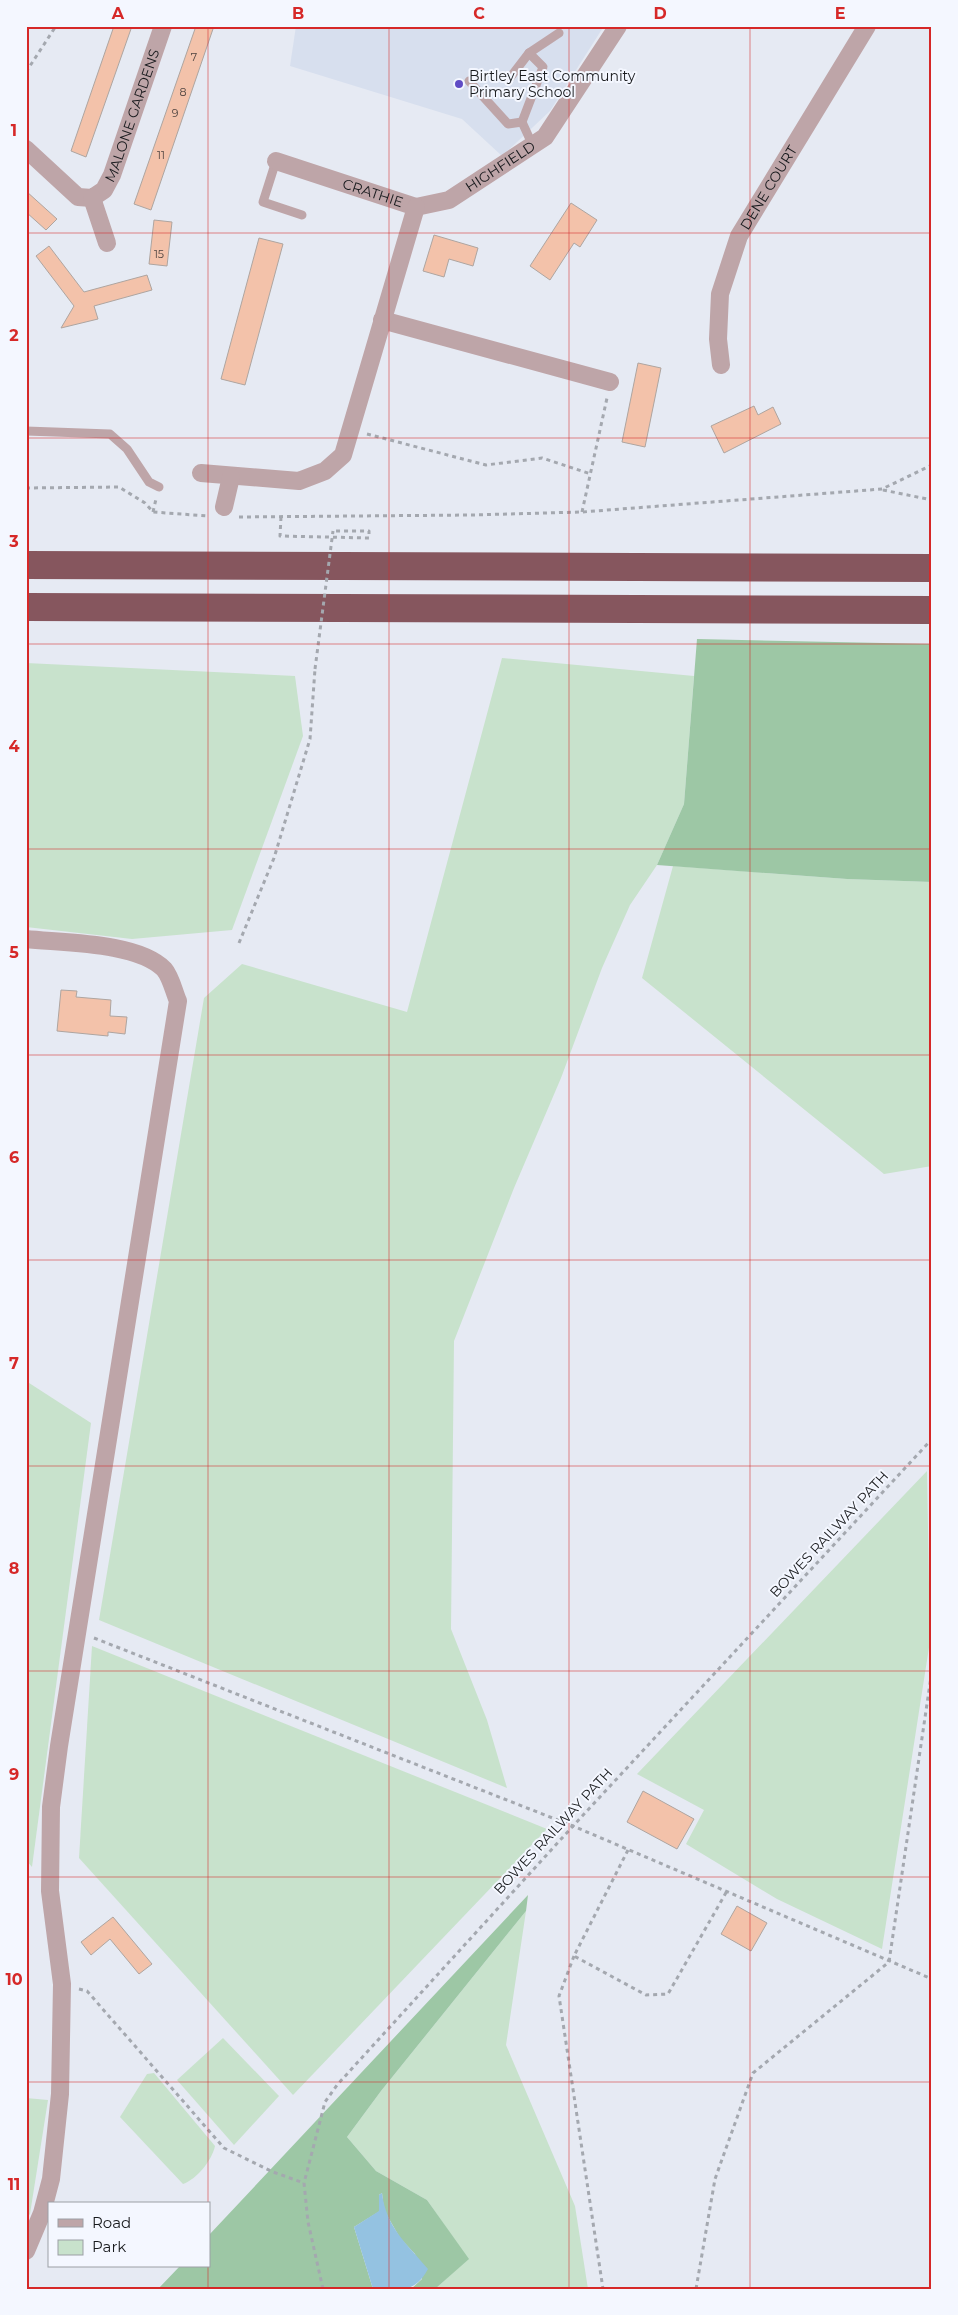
<svg xmlns="http://www.w3.org/2000/svg" width="958" height="2315" font-family="Montserrat,sans-serif">
<style>
.built{fill:#d7dfee}
.green{fill:#c8e2cc}
.forest{fill:#9dc7a5}
.water{fill:#94c2e1}
.building{fill:#f3c2aa;stroke:#aea5a0}
.lines{fill:none;stroke-linecap:round;stroke-linejoin:round}
.path{stroke:#a4a8af;stroke-width:3;stroke-dasharray:4 4;stroke-linecap:butt}
.lane{stroke:#bea5a8;stroke-width:9}
.street{stroke:#bea5a8;stroke-width:18}
.highway{stroke:#86565e;stroke-width:28}
.path-bridge{stroke:#a4a8af;stroke-width:3;stroke-dasharray:4 4;stroke-linecap:butt}
.grid{fill:none;stroke:#d62828;stroke-width:1;stroke-opacity:0.55}
.poi-dot{fill:#604cc5;stroke:#f4f7ff;stroke-width:2}
.labels{text-anchor:middle;stroke-width:4;stroke-linejoin:round;paint-order:stroke}
.number-label{font-size:11px;fill:#4f4440}
.poi-label{font-size:14px;fill:#181a1d;stroke:#f4f7ff;text-anchor:start}
.street-label{font-size:14px;fill:#181a1d;stroke:#f4f7ff}
.neatline{fill:none;stroke:#d62828;stroke-width:2}
.grid-label{font-size:16px;text-anchor:middle;font-weight:bold;fill:#d62828}
</style>
<rect width="100%" height="100%" fill="#e6eaf3"/>
<!-- built -->
<path class="built" d="M296,26H604L550,111L502,156L462,119L290,66Z"/>
<!-- green -->
<g class="green">
<path d="M502,658L694,676L684,804L657,865L630,905L602,968L561,1078L514,1188L454,1341L451,1629L487,1720L507,1788L99,1620L204,998L242,964L407,1012Z"/>
<path d="M26,663L295,676L303,736L232,930L132,939L26,927Z"/>
<path d="M673,866L847,879L932,882V1166L884,1174L642,978Z"/>
<path d="M26,1381L91,1423L32,1867L26,1860Z"/>
<path d="M927,1471L930,1641L882,1949L777,1899L686,1844L704,1810L637,1774Z"/>
<path d="M92,1646L547,1829L293,2095L79,1858Z"/>
<path d="M526,1911L506,2045L575,2206L588,2289H435L468,2259L427,2200L376,2171L347,2137L381,2091Z"/>
<path d="M223,2038L279,2096L234,2145L177,2080Z"/>
<path d="M154,2073L215,2146C212,2160 197,2179 183,2184L120,2117L147,2074Z"/>
<path d="M26,2098L48,2100L30,2214L26,2219Z"/>
</g>
<!-- forest -->
<g class="forest">
<path d="M697,639L932,644V882L847,879L657,865L684,804Z"/>
<path d="M528,1895L526,1911L381,2091L347,2137L376,2171L427,2200L469,2259L435,2289H411L422,2279L415,2254L400,2238L384,2210L382,2193L379,2195L380,2211L354,2227L373,2289H158L180,2266H209V2235Z"/>
</g>
<!-- water -->
<path class="water" d="M382,2193C386,2227 407,2244 428,2269C414,2295 398,2289 373,2289L354,2227L379,2211V2195Z"/>
<!-- building -->
<g class="building">
<path d="M114,26H132L86,157L71,151Z"/>
<path d="M196,26H214L151,210L134,204Z"/>
<path d="M26,191L57,219L46,230L26,212Z"/>
<path d="M571,203L597,220L580,247L574,243L550,280L530,266Z"/>
<path d="M154,220L172,222L167,266L149,264Z"/>
<path d="M434,235L478,248L473,266L449,259L444,277L423,271Z"/>
<path d="M259,238L283,244L245,385L221,379Z"/>
<path d="M49,246L84,292L147,275L152,290L94,306L98,319L61,328L74,306L36,256Z"/>
<path d="M638,363L661,368L645,447L622,442Z"/>
<path d="M754,406L758,415L773,407L781,424L724,453L711,426Z"/>
<path d="M61,990L77,991L76,997L111,1000L110,1016L127,1017L125,1034L108,1032V1036L57,1031Z"/>
<path d="M643,1791L694,1819L677,1849L627,1822Z"/>
<path d="M737,1906L767,1923L751,1951L721,1934Z"/>
<path d="M113,1917L152,1964L139,1974L110,1939L91,1955L81,1942Z"/>
</g>
<g class="lines">
<!-- path -->
<g class="path">
<path d="M26,72L56,26"/>
<path d="M367,434L486,465L542,458L591,474"/>
<path d="M26,488L119,487L145,503L153,512L208,516"/>
<path d="M883,490L932,500"/>
<path d="M153,512L156,499"/>
<path d="M582,512L607,398"/>
<path d="M239,517L471,515L582,512L882,489L932,465"/>
<path d="M281,517L280,536L369,538V531H333"/>
<path d="M239,943L274,858L310,739L315,669"/>
<path d="M94,1638L573,1826L932,1979"/>
<path d="M628,1850L574,1956L646,1995L668,1994L727,1891"/>
<path d="M574,1956L559,1996L603,2289"/>
<path d="M79,1989L87,1991L224,2148L273,2172L304,2183"/>
<path d="M323,2289L308,2222L304,2183L325,2102L337,2085L573,1826L932,1439"/>
<path d="M696,2289L715,2179L753,2073L889,1962L932,1670"/>
</g>
<!-- lane -->
<g class="lane">
<path d="M529,53L543,67L522,122L533,146"/>
<path d="M509,79L529,53L559,33"/>
<path d="M469,81L508,124L522,122"/>
<path d="M276,161L263,202L302,215"/>
<path d="M26,431L110,434L127,449L149,482L159,487"/>
</g>
<!-- street -->
<g class="street">
<path id="s1" d="M26,149L78,197L92,198L104,190L112,175L163,26"/>
<path id="s2" d="M276,161L416,207"/>
<path d="M92,198L107,243"/>
<path id="s3" d="M416,207L449,200L545,137L618,26"/>
<path d="M382,320L610,382"/>
<path id="s4" d="M721,365L718,339L720,294L739,236L867,26"/>
<path d="M201,473L299,481L325,471L343,455L416,207"/>
<path d="M224,507L231,477"/>
<path d="M26,939C64,943 137,942 164,969C171,977 174,992 178,1001L59,1746L51,1807L50,1891L62,1984L60,2094L51,2179L42,2213L26,2251"/>
</g>
<!-- highway -->
<g class="highway">
<path d="M26,565L932,568"/>
<path d="M26,607L932,610"/>
</g>
<!-- path-bridge -->
<path class="path-bridge" d="M315,669L333,531"/>
</g>
<!-- grid -->
<path class="grid" d="M208,26V2204M389,26V2289M569,26V2289M750,26V2289M26,233H932M26,438H932M26,644H932M26,849H932M26,1055H932M26,1260H932M26,1466H932M26,1671H932M26,1877H932M26,2082H932M208,2266V2289"/>
<!-- markers -->
<circle class="poi-dot" cx="459" cy="84" r="5"/>
<g class="labels">
<!-- number labels -->
<g class="number-label">
<text x="194" y="61">7</text>
<text x="183" y="96">8</text>
<text x="175" y="117">9</text>
<text x="161" y="159">11</text>
<text x="159" y="258">15</text>
</g>
<!-- poi labels -->
<g class="poi-label">
<text x="469" y="81">Birtley East Community<tspan x="469" dy="16">Primary School</tspan></text>
</g>
<!-- street labels -->
<g class="street-label">
<text dy="5" stroke="none"><textPath href="#s1" startOffset="179">MALONE GARDENS</textPath></text>
<text dy="5" stroke="none"><textPath href="#s3" startOffset="95">HIGHFIELD</textPath></text>
<text dy="5" stroke="none"><textPath href="#s4" startOffset="189">DENE COURT</textPath></text>
<text dy="5" stroke="none"><textPath href="#s2" startOffset="102">CRATHIE</textPath></text>
<text transform="translate(829 1534) rotate(-47)" y="5">BOWES RAILWAY PATH</text>
<text transform="translate(553 1831) rotate(-47)" y="5">BOWES RAILWAY PATH</text>
</g>
</g>
<!-- border -->
<rect width="958" height="2315" fill="none" stroke="#f4f7ff" stroke-width="55"/>
<!-- legend -->
<rect x="48" y="2202" width="162" height="65" fill="#f4f7ff" stroke="#9c9fa5"/>
<rect x="58" y="2219" width="25" height="8" fill="#bea5a8" stroke="#9c9fa5"/>
<text x="92" y="2228" font-size="15" fill="#181a1d">Road</text>
<rect x="58" y="2240" width="25" height="15" fill="#c8e2cc" stroke="#9c9fa5"/>
<text x="92" y="2252" font-size="15" fill="#181a1d">Park</text>
<rect x="28" y="28" width="902" height="2260" class="neatline"/>
<g class="grid-label">
<text x="118" y="19">A</text>
<text x="298" y="19">B</text>
<text x="479" y="19">C</text>
<text x="660" y="19">D</text>
<text x="840" y="19">E</text>
<text x="14" y="136">1</text>
<text x="14" y="341">2</text>
<text x="14" y="547">3</text>
<text x="14" y="752">4</text>
<text x="14" y="958">5</text>
<text x="14" y="1163">6</text>
<text x="14" y="1369">7</text>
<text x="14" y="1574">8</text>
<text x="14" y="1780">9</text>
<text x="14" y="1985">10</text>
<text x="14" y="2190">11</text>
</g>
</svg>
